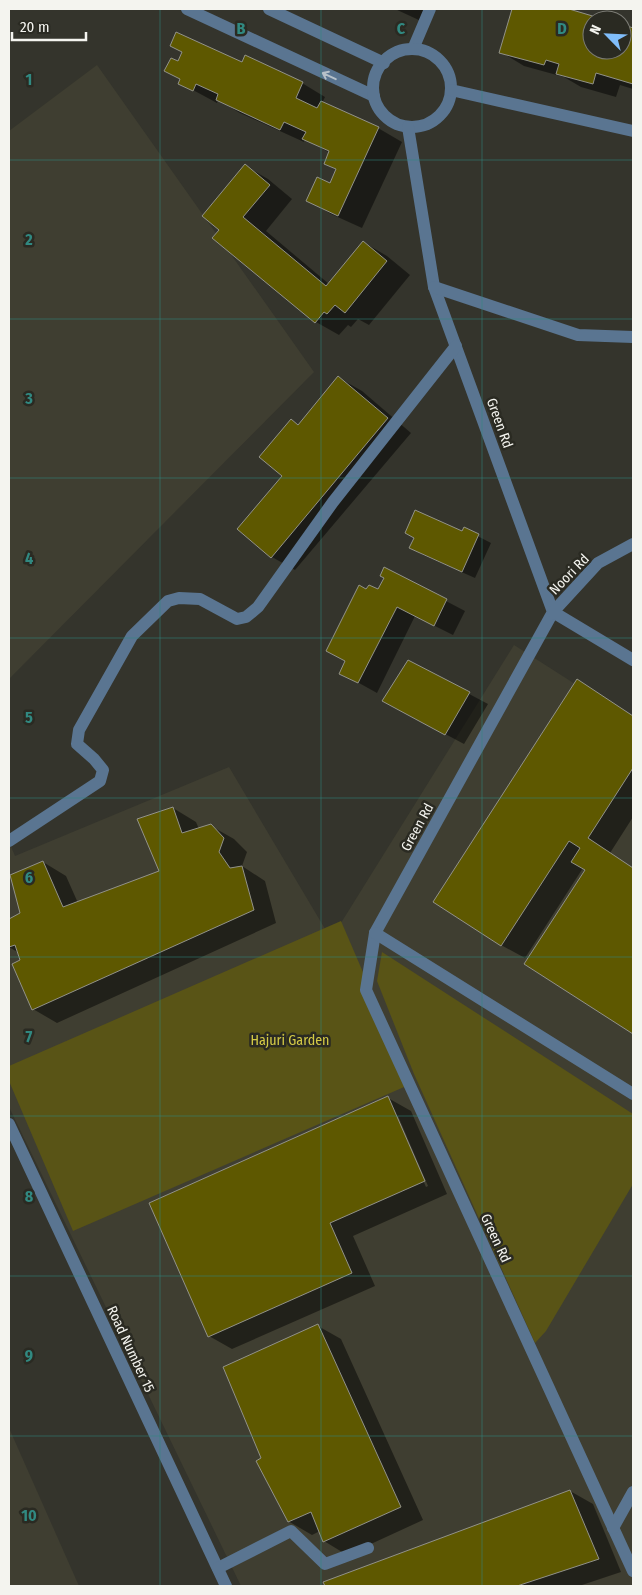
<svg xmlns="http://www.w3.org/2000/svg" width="642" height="1595" font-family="'Fira Sans Condensed',sans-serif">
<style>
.built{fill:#3f3e31}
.green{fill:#595416}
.shadow{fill:#0007;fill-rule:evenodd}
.building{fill:#5e5800;stroke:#929289}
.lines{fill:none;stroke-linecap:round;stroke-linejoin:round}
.street{stroke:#5a7591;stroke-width:12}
.oneway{stroke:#b6c1c9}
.grid{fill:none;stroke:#318981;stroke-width:1;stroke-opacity:0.55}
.labels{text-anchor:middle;stroke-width:5;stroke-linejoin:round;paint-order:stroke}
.street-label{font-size:14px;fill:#f4f4ef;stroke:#2a2a22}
.park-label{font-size:14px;fill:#d5cb46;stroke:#2a2a22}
.grid-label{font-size:16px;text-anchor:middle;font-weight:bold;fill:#318981;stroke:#2a2a22;stroke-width:5;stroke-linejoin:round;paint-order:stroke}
</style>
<rect width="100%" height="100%" fill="#34342c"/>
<!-- built -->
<g class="built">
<path d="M97,65L314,372L9,679V131Z"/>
<path d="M514,645L633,721V1586H241L9,1107V842L15,856L229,767L331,939Z"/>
<path d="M9,1428L79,1586H9Z"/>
</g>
<!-- green -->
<g class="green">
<path d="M341,921L411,1084L73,1231L9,1081V1066Z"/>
<path d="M382,952L633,1114V1184L546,1331L535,1343L414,1074L377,981Z"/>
</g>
<!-- shadow -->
<g class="shadow">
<path d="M395,9H426L421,21Z"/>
<path d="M513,9H564L603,20H592V50H622V25L633,29V89L620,85L616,97L581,87L564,77L524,66L501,52Z"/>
<path d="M179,63L242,64L302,83L325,97L322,103L378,128L402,142L362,228L331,214L308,200L331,185L337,170L326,163L330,153L305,139L304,142L240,113L218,100L217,103L180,83L181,80L166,71Z"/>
<path d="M245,166L268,179L292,199L266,231L329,284L363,242L387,256L410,275L369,325L358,319L351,327L348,325L339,335L316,322L221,230Z"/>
<path d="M339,378L362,391L411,433L295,570L272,557L291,421L299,425Z"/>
<path d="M464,529L491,543L475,578L423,555L411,548L463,533Z"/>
<path d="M385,569L465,611L453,635L415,616L377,693L341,673L347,662L327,651L367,591H378L385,578Z"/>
<path d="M409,662L488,704L464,744L402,711Z"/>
<path d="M577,681L633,716V817L610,853L633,868V1033L526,963L586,870L583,868L525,958L501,945Z"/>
<path d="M173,808L196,822L199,829L211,826L234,839L247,852L242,866L265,881L276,923L57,1023L33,1009L13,965L21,961L19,953L9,947V921L22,914L43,862L66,876L78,903L160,872Z"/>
<path d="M388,1098L411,1111L447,1194L353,1236L375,1286L232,1349L209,1336ZM395,1116H398L428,1186L426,1187Z"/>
<path d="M318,1326L341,1339L423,1520L347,1555L324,1541L320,1531L312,1535L288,1521L263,1458Z"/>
<path d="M570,1491L593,1504L621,1572L579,1586H326L325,1583Z"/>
</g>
<!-- building -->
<g class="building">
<path d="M512,9H569L606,20H592V50H622V24L633,28V84L596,73L593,84L556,74L559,64L546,60L544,65L499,53Z"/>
<path d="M176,32L242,62L245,55L303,82L296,98L317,108L321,101L379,127L338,216L306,201L317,177L330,183L336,169L324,164L329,151L302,139L306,132L284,122L280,130L216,100L218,94L196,84L193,91L178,84L180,79L164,71L171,58L178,61L182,52L170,46Z"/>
<path d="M245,164L270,185L243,217L326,286L363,241L387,261L345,313L335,305L327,314L324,312L315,323L212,238L219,230L202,216Z"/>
<path d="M338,376L388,418L271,558L237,529L282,476L259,457L291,419L298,425Z"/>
<path d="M415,510L462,531L464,527L479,534L462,572L409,548L414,538L405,533Z"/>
<path d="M384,567L447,599L434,626L397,607L358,683L339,674L345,661L326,651L359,585L366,589L369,585L378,589L384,578L380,576Z"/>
<path d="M408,660L470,692L445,735L382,701Z"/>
<path d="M577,679L633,716V768L588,838L633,868V1034L524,964L585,870L571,862L580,848L569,841L501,946L433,902Z"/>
<path d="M173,807L182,833L211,824L224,838L219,852L230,868L242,866L254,910L32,1010L12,964L20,960L15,945L9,947V919L20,913L10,875L43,861L63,907L159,871L137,819Z"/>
<path d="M388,1096L425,1181L330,1223L352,1273L208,1337L149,1203Z"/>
<path d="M318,1324L401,1507L323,1542L311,1512L288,1522L256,1461L261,1458L223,1367Z"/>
<path d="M570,1490L599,1559L517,1586H325L323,1582Z"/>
</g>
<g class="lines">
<!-- street -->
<g class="street">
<path d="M187,9L374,96"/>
<path d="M269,9L384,63"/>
<path d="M413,49L430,9"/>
<circle cx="412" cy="88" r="39"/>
<path d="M451,90L633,131"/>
<path d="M408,127L434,287L553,612L375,933L366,990L633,1571"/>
<path d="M434,287L578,335L633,337"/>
<path d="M633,544L598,563L553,612L633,660"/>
<path d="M9,841L100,781L103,770L94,759L77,744L79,730L132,636L168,601L179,598L200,599L237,619L246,617L258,607L333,502L456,346"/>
<path d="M375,933L633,1094"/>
<path d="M9,1124L226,1586"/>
<path d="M613,1528L633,1492"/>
<path d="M218,1568L291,1531L325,1564L368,1548"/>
</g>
</g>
<!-- one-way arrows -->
<defs><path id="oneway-shaft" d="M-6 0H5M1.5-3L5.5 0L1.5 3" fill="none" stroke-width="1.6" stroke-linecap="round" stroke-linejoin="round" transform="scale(1.25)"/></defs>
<use class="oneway" href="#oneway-shaft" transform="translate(329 76) rotate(-155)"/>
<!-- grid -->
<path class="grid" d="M160,9V1586M321,9V1586M482,9V1586M9,160H633M9,319H633M9,478H633M9,638H633M9,798H633M9,957H633M9,1116H633M9,1276H633M9,1436H633"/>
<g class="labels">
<!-- street labels -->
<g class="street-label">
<text transform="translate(500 423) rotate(70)" y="5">Green Rd</text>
<text transform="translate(569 574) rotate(-46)" y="5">Noori Rd</text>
<text transform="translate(417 827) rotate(-61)" y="5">Green Rd</text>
<text transform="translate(496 1238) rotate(65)" y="5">Green Rd</text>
<text transform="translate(131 1349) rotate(65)" y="5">Road Number 15</text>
</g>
<!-- park labels -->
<g class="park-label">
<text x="290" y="1045">Hajuri Garden</text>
</g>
</g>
<g class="grid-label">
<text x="241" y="34">B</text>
<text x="401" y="34">C</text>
<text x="562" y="34">D</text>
<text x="29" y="85">1</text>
<text x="29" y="245">2</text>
<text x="29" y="404">3</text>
<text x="29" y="564">4</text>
<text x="29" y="723">5</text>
<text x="29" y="883">6</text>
<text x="29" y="1042">7</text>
<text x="29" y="1202">8</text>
<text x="29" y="1361">9</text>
<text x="29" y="1521">10</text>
</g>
<!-- border -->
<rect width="642" height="1595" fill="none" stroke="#f4f4ef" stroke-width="20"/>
<!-- north arrow -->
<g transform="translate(607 35) rotate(294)"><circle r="24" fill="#2a2a22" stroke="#7b7b74"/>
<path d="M0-4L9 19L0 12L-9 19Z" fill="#80bdfa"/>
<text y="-8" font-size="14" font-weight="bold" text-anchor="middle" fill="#f4f4ef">N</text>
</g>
<!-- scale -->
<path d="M12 32v8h74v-8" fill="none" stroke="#f4f4ef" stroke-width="2.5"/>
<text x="20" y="32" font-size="15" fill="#f4f4ef" stroke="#2a2a22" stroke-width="4" paint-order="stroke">20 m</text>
</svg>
